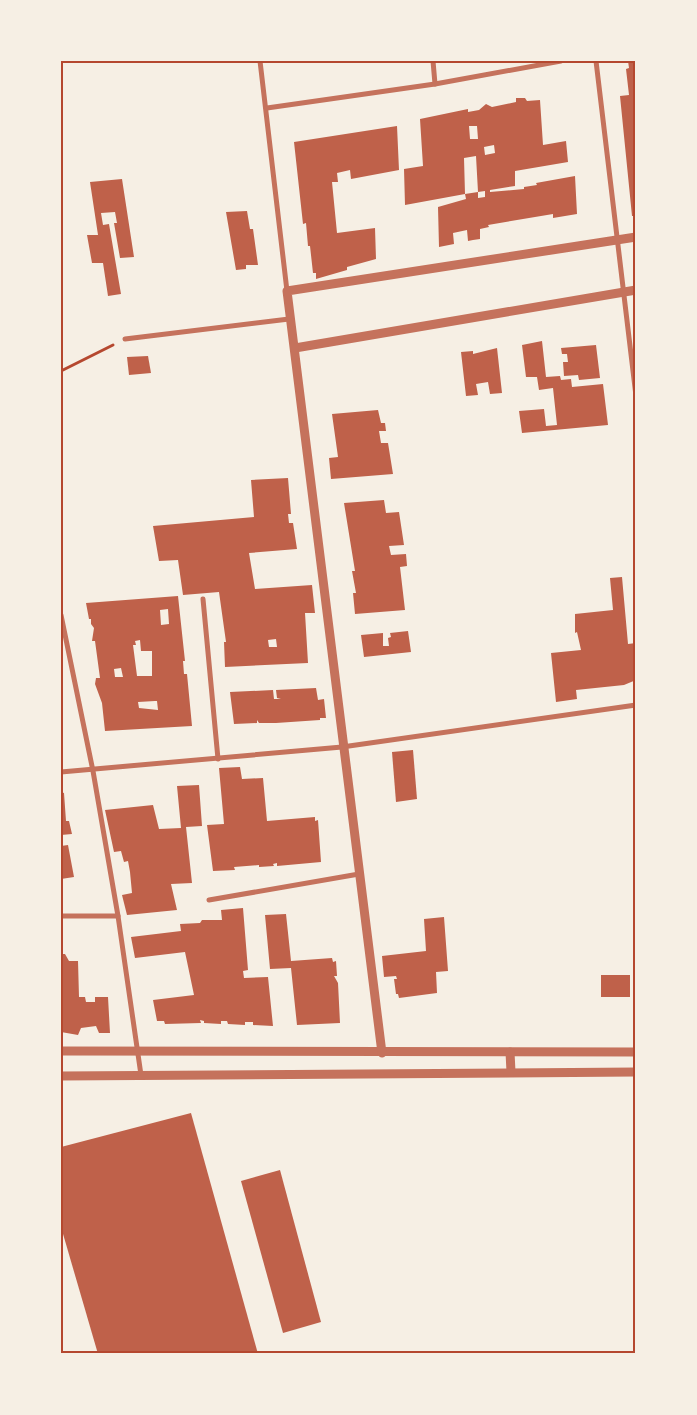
<svg xmlns="http://www.w3.org/2000/svg" width="697" height="1415" font-family="Montserrat,sans-serif">
<style>
.building{fill:#bf614a;fill-rule:evenodd}
.lines{fill:none;stroke-linecap:round;stroke-linejoin:round}
.path{stroke:#b5482f;stroke-width:3}
.minor{stroke:#c5725c;stroke-width:5}
.tertiary{stroke:#c5725c;stroke-width:9}
.neatline{fill:none;stroke:#b5482f;stroke-width:2}
</style>
<rect width="100%" height="100%" fill="#f6efe4"/>
<!-- building -->
<g class="building">
<path d="M628,61H636V216H632L620,96L629,95L626,69L629,68Z"/>
<path d="M516,98H525L527,101L540,100L543,145L566,141L568,162L515,171V186L490,190V192L524,189V187L537,185L536,183L575,176L577,214L553,218V214L488,225L489,227L480,229V239L473,240L468,241L467,230L453,233L454,244L439,247L438,207L466,199L465,194L478,192V198L485,197V191L478,192L476,156L464,158L465,194L405,205L404,169L423,166L420,119L468,109V112L479,110L486,104L492,107L516,102ZM469,126H477L478,139H470ZM494,145L495,153L485,155L484,147Z"/>
<path d="M397,126L399,170L351,179L350,170L337,173L338,182H332L337,233L375,228L376,259L347,267V270L316,279V273H313L310,246H308L306,223L303,224L294,142Z"/>
<path d="M122,179L134,257L120,258L114,223H117L115,212L101,213L103,225L109,224L121,294L108,296L103,263H92L87,235H98L90,182Z"/>
<path d="M247,211L250,229H253L258,265H246V269L236,270L226,212Z"/>
<path d="M542,341L546,377L560,376L561,380L571,379L572,387L603,384L608,425L522,433L519,411L544,409L546,426L557,425L553,388L539,390L537,377H526L522,345Z"/>
<path d="M596,345L600,378L579,380L578,375L564,376L563,362H568L567,354H562L561,348Z"/>
<path d="M497,348L502,393L490,394L488,382L476,384L478,395L466,396L461,352L473,351V354Z"/>
<path d="M148,356L151,373L129,375L127,357Z"/>
<path d="M378,410L381,423H385L386,431H379L381,443H388L393,474L331,479L329,458L338,457L332,414Z"/>
<path d="M288,478L291,514H288L289,523H293L297,549L249,553L255,589L312,585L315,613H305L308,663L225,667L224,642H226L219,592L183,595L178,560L159,561L153,526L254,517L251,480ZM276,639L277,647H269L268,640Z"/>
<path d="M384,500L386,513L399,512L404,545L389,546L391,555L406,554L407,566L400,567L405,610L355,614L353,593H356L352,571H355L344,503Z"/>
<path d="M622,577L628,644L636,643V680L624,685L576,690L577,699L556,702L551,653L581,650L577,632L575,633V614L613,610L610,578Z"/>
<path d="M178,596L185,661H183L184,674H187L192,726L105,731L102,703L95,684L96,678H100L95,641H92L94,628L91,624V619H89L86,603ZM168,609L169,624L161,625L160,610ZM140,640L141,651H152V676H137L133,645H136L135,641ZM121,668L123,677H115L114,669ZM155,701H157L158,710L139,708L138,702Z"/>
<path d="M408,631L411,652L364,657L361,635L383,633V646H389L388,638L391,637L390,633Z"/>
<path d="M316,688L318,700L324,699L326,718H320V720L276,723H259L257,720V723L234,724L230,692L273,690L274,699H281L277,698L276,690Z"/>
<path d="M413,750L417,799L396,802L392,752Z"/>
<path d="M240,767L242,779L263,778L267,821L315,817V821L318,820L321,862L277,866V863L273,864L274,866L259,867V865L234,867L235,870L213,871L207,825L224,824L219,768Z"/>
<path d="M199,785L202,826L186,827L192,883L171,884L177,910L127,915L122,895L132,893L130,872L128,861L124,862L121,851L114,852L105,810L153,805L159,829L181,828L177,786Z"/>
<path d="M61,792L64,793L66,821H69L72,834L61,835Z"/>
<path d="M68,845L74,877L61,879V846Z"/>
<path d="M243,908L248,970L243,971L244,978L268,977L273,1026L253,1025V1022H245V1025L228,1024L227,1021H221V1024L204,1023V1021L200,1020L201,1023L165,1024L164,1021H157L153,1000L194,995L185,952L135,958L131,937L181,931L180,924L200,923L202,920H222L221,910Z"/>
<path d="M286,914L291,961L332,958L333,962L336,961L337,976H334L338,983L340,1023L297,1025L291,968L270,969L265,915Z"/>
<path d="M444,917L448,971L436,972L437,993L399,998L398,994H396L394,979H397L396,976L384,977L382,956L426,951L424,919Z"/>
<path d="M61,954H65L69,961H78L79,997H85L86,1002H95V997H108L110,1033H99L96,1026L81,1028L78,1035L61,1032Z"/>
<rect x="601" y="975" width="29" height="22"/>
<path d="M191,1113L258,1354H98L61,1227V1147Z"/>
<path d="M280,1170L321,1322L283,1333L241,1181Z"/>
</g>
<g class="lines">
<!-- path -->
<path class="path" d="M61,371L113,345"/>
<!-- minor -->
<g class="minor">
<path d="M260,61L287,291"/>
<path d="M433,61L435,84"/>
<path d="M596,61L636,396"/>
<path d="M267,108L435,84L561,61"/>
<path d="M125,339L289,319"/>
<path d="M203,599L218,759"/>
<path d="M61,615L93,771L118,916L141,1075"/>
<path d="M61,772L342,747L636,705"/>
<path d="M209,900L359,874"/>
<path d="M61,916H118"/>
</g>
<!-- tertiary -->
<g class="tertiary">
<path d="M295,348L636,290"/>
<path d="M61,1051L636,1052"/>
<path d="M510,1052L511,1072"/>
<path d="M382,1053L287,291L636,237"/>
<path d="M61,1076L636,1072"/>
</g>
</g>
<!-- border -->
<rect width="697" height="1415" fill="none" stroke="#f6efe4" stroke-width="125"/>
<rect x="62" y="62" width="572" height="1290" class="neatline"/>
</svg>
